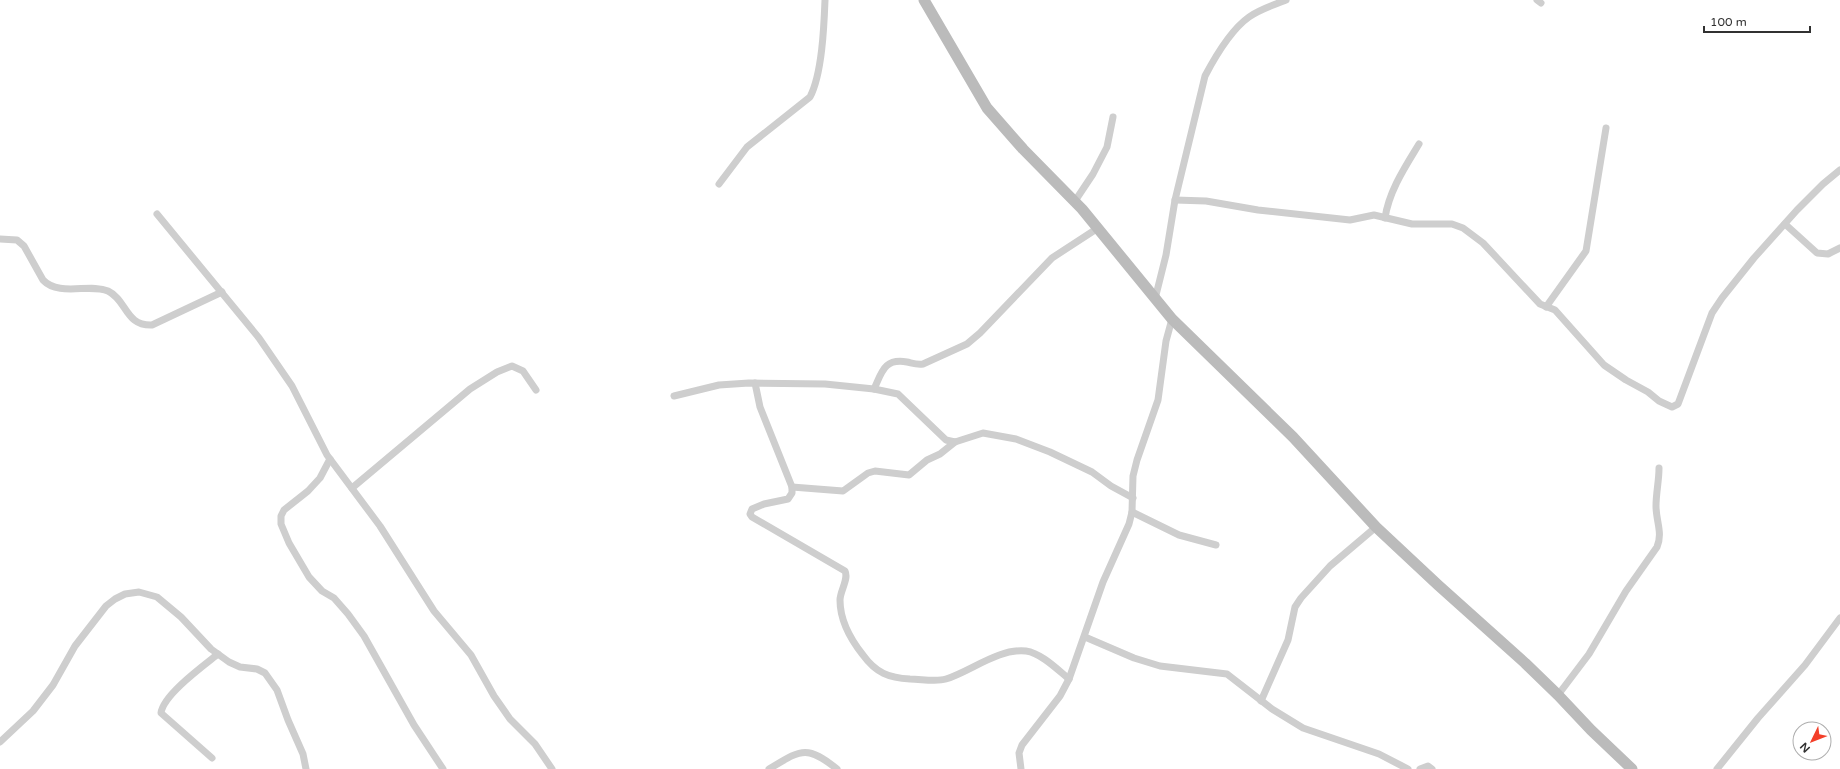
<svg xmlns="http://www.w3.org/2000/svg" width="1840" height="769" font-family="'Varela Round',sans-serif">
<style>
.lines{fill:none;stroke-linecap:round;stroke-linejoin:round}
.street{stroke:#cecece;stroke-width:7}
.secondary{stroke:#bbb;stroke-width:11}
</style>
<rect width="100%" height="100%" fill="#fff"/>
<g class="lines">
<!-- street -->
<g class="street">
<path d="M1537,0L1541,3"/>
<path d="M719,184L747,147L810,97C822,74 824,27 825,0"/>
<path d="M1175,200L1206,201L1258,210L1350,220L1374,215L1412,224H1452L1463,228L1483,243L1540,304L1555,310L1604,365L1626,380L1648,392L1659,401L1672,407L1678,404L1712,313L1722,298L1754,258L1797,210L1823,184L1840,170"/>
<path d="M1075,201L1093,174L1107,147L1113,117"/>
<path d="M157,214L259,338L292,386L327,455L380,526L434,611L471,655L494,696L510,719L535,744L552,769"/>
<path d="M1385,218C1389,191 1405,167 1419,144"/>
<path d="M1785,224L1817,253L1828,254L1840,248"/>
<path d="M0,239L17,240L24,246L43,280C59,297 90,283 108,291C127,300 125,326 152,325L222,292"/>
<path d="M1155,299L1166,255L1175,200L1205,76C1215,57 1232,29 1249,17C1260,9 1274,5 1286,0"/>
<path d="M1546,307L1586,251L1606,128"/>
<path d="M755,383L760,407L792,487V493L788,499L764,504L752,509L750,514L752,517L845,571C849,579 840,591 840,600C840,620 851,640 863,655C876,673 889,678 910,679C921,679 936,682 946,679C971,671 999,648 1026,651C1041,653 1058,670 1069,679"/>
<path d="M874,389C882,372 884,358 907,362C912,363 917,365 923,364L967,344L980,333L1052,258L1098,228"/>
<path d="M674,396L719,385L749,383L825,384L874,389L898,394L946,440L955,442L983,433L1016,439L1050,452L1092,472L1111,486L1133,498"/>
<path d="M330,459L320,478L308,491L284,510L281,516V524L289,543L309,577L322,591L334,598L348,614L364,636L414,725L443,769"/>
<path d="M792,487L843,491L868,473L875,471L909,475L927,460L940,454L955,442"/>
<path d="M352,488L470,389L497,372L512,366L523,371L536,390"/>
<path d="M1132,512L1179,535L1216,545"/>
<path d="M1085,637L1134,658L1160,666L1227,674L1272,709L1303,728L1379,754L1408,769"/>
<path d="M1558,695L1589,654L1626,591L1657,547C1663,533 1656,521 1656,506C1656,493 1659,481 1659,468"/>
<path d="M1261,701L1288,640L1295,607L1301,598L1330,566L1376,527"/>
<path d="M0,742L33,711L53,685L75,646L106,606L115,599L125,594L139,592L157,597L181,617L211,649L229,662L240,667L257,669L265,673L277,690L288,720L303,754L306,769"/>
<path d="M212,758L161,713C163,695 203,666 218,654"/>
<path d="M769,769C801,750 806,744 837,769"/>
<path d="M1021,769L1019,753L1022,745L1060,696L1069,679L1103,582L1129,524L1132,512L1133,476L1137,460L1158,400L1166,341L1172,319"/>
<path d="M1420,769L1428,766L1432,769"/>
<path d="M1717,769L1758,718L1805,665L1840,618"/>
</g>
<!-- secondary -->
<path class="secondary" d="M924,0L987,108L1023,149L1082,209L1172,319L1293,437L1376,527L1438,585L1525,663L1558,695L1591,730L1632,769"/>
</g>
<!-- north arrow -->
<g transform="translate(1812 741) rotate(227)"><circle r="19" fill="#ffffff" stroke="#adadad"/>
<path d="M0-3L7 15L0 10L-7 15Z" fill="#f33f29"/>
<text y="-6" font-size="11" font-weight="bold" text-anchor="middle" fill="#313131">N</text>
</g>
<!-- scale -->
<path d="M1704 26v6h106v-6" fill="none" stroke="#313131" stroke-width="2"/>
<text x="1710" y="26" font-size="12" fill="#313131" stroke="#ffffff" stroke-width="3" paint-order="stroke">100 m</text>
</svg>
